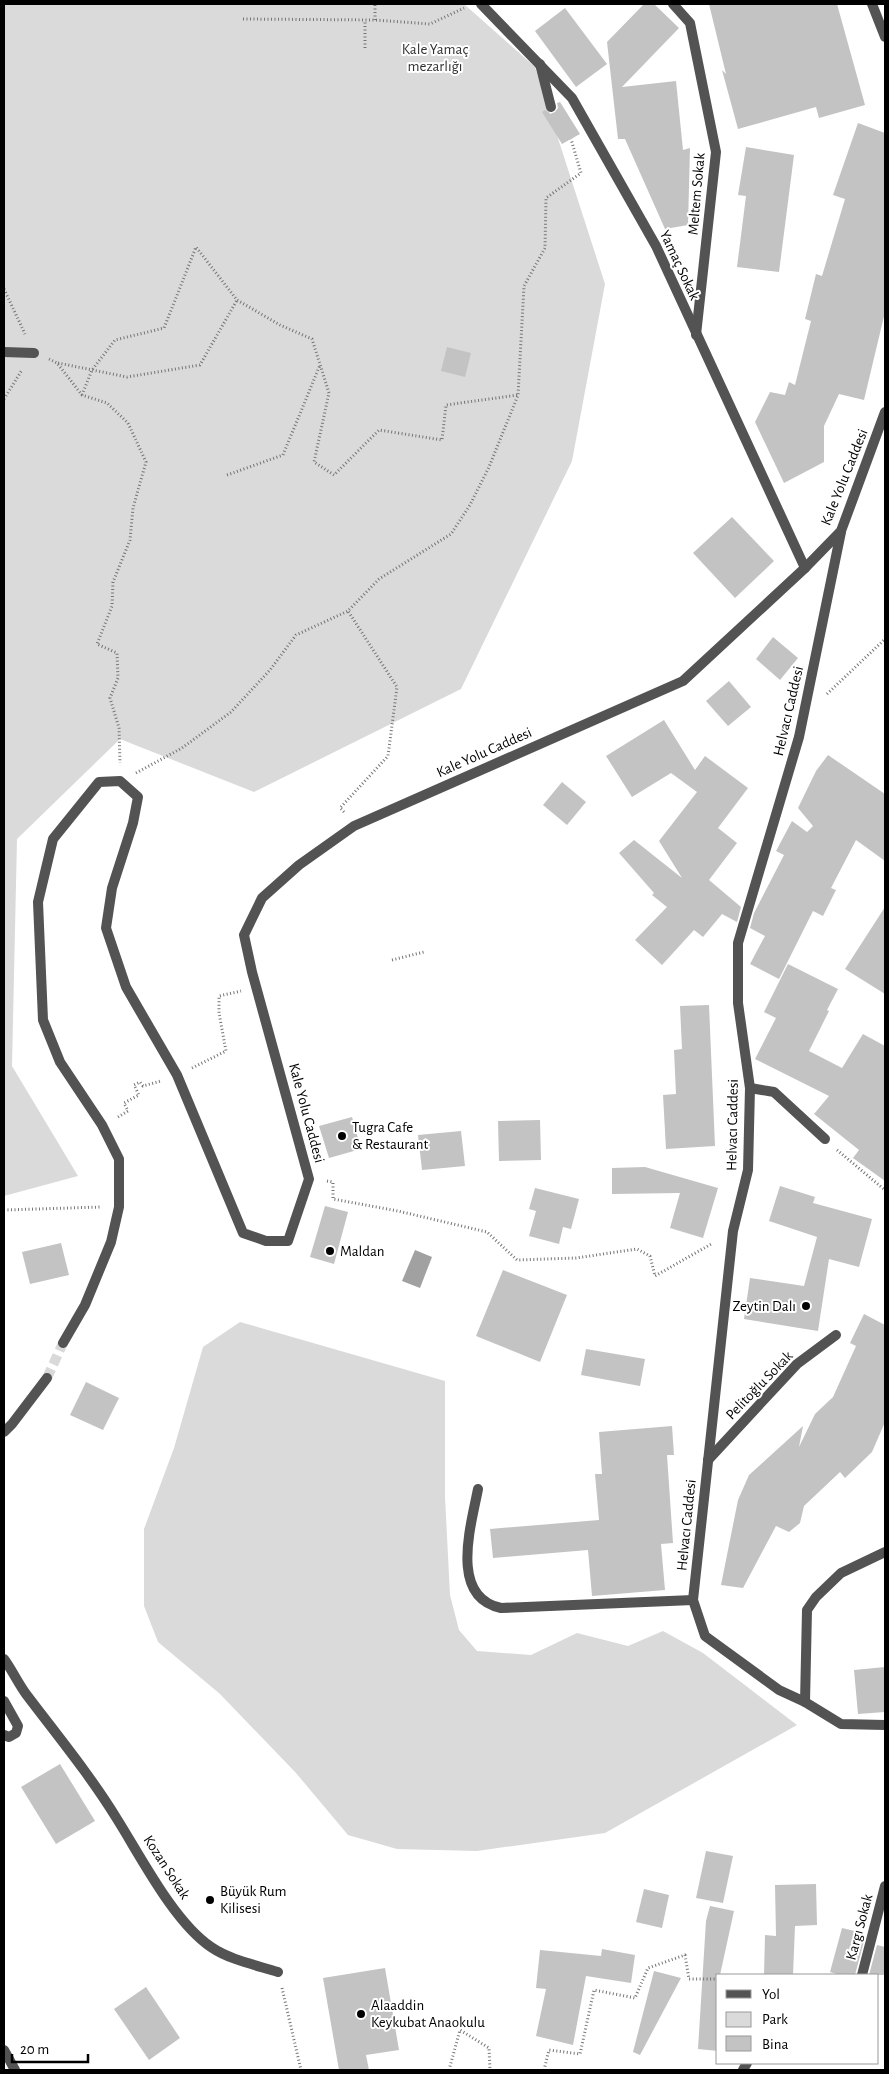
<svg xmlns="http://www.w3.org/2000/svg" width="889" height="2074" font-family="'Alegreya Sans',sans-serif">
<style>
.green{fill:#dadada}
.water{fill:#a1a1a1}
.building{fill:#c3c3c3}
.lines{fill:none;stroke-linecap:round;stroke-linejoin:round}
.minor-tunnel{stroke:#d9d9d9;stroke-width:10;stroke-dasharray:10 5;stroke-linecap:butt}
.path{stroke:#757575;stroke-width:3;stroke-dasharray:1 2.5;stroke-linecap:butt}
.service{stroke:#535353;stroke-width:10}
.minor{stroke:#535353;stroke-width:10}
.poi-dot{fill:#000;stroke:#fff;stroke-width:2}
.labels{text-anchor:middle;stroke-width:4;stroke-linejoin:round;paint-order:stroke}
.park-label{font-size:15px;fill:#313131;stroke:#fff}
.street-label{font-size:15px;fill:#000;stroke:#fff}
.poi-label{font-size:15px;fill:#000;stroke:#fff;text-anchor:start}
</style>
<rect width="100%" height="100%" fill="#fff"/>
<!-- green -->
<g class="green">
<path d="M4,4H464L535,67L605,284L572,461L461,689L254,792L120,739L17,839L12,1066L78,1176L4,1196Z"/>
<path d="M240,1322L445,1381V1497L450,1595L459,1630L477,1651L531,1655L577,1633L628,1646L663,1631L703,1653L797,1725L605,1833L477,1851L397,1849L348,1835L296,1773L220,1694L158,1642L144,1606V1529L174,1448L203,1347Z"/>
</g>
<!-- water -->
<path class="water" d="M415,1250L432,1257L420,1288L402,1281Z"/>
<!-- building -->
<g class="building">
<path d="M644,4H654L679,28L622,87L676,81L683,150L690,148L688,225L665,229L625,139H618L607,42Z"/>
<path d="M709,4H837L865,105L819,118L816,107L738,129L722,70L726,74Z"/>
<path d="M565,8L607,64L576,87L535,31Z"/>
<path d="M560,102L580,134L562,144L542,112L545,110L550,114L555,112L558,108L557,103Z"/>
<path d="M858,123L885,133V312L864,400L839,394L824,426V462L784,483L755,422L770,392L785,395L789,382L795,385L811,321L805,319L816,274L822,276L845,199L833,195Z"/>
<path d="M746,147L794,155L779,272L737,267L746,196L738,195Z"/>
<path d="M447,347L471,353L465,377L441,371Z"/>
<path d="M732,517L774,561L735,598L693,553Z"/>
<path d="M773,637L798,658L780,680L756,659Z"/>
<path d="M729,681L751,707L728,726L706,701Z"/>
<path d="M664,720L695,770L705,756L748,788L718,828L737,843L709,880L741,907L737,922L722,914L703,937L694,930L662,965L635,940L667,907L652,895L654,893L619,853L634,840L682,878L659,841L697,792L671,773L632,797L606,756Z"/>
<path d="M828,755L885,794V861L856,840L831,888L836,890L823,916L813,911L779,979L750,964L765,936L750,928L754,913L784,855L776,851L792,821L807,832L813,826L798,808L816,771Z"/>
<path d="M562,782L586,802L567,825L543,805Z"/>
<path d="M885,907V994L845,969Z"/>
<path d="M788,964L838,989L827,1010L829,1011L809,1051L842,1068L863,1034L885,1046V1181L853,1158L859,1150L814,1114L829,1096L755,1059L776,1018L764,1012Z"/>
<path d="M709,1005L715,1146L666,1149L663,1095L676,1094L674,1050L682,1049L680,1006Z"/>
<path d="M352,1117L361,1149L329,1158L319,1126Z"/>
<path d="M540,1120L541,1160L499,1161L498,1121Z"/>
<path d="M461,1131L465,1166L422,1170L418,1135Z"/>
<path d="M645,1167L718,1188L703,1238L670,1228L680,1193L612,1194V1168Z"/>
<path d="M780,1186L815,1197L813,1203L872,1219L859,1267L829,1259L818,1331L744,1319L750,1278L804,1286L817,1237L769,1221Z"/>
<path d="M535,1188L579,1199L571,1229L563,1227L559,1244L529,1236L536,1211L529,1209Z"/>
<path d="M325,1206L348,1212L334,1264L310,1257Z"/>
<path d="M61,1243L69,1275L30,1284L22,1252Z"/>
<path d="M503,1270L567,1295L540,1362L476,1336Z"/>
<path d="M864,1314L885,1325V1422L872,1452L845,1478L840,1472L804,1506L800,1523L789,1532L776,1526L743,1588L721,1585L738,1500L749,1475L803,1426L799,1447L815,1414L833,1397L856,1346L850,1343Z"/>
<path d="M586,1349L645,1359L640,1386L581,1375Z"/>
<path d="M86,1382L119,1398L103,1430L70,1415Z"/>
<path d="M672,1426L674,1455H667L673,1543L661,1544L665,1590L592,1596L588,1550L493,1558L490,1529L599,1520L595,1474H602L599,1432Z"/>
<path d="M885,1667V1712L858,1714L854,1670Z"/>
<path d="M60,1764L95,1821L56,1844L21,1787Z"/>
<path d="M706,1851L733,1856L723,1903L696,1898Z"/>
<path d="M816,1884L817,1925L795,1926L793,1975H764L765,1935L776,1936L775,1885Z"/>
<path d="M644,1889L669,1895L662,1928L636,1922Z"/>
<path d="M710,1906L734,1911L720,1975H718L716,1990H718V2051L698,2049L706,1921Z"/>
<path d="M842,1928L863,1933L861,1941H864L855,1975H840L830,1972Z"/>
<path d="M877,1945L885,1947V1975H869Z"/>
<path d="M602,1949L635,1955L631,1983L586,1976L573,2045L536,2036L546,1989L536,1988L540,1950L601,1956Z"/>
<path d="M385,1968L399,2050L366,2055L369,2070H339L323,1978Z"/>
<path d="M654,1971L681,1978L640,2055L633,2052Z"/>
<path d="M146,1987L180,2038L149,2060L114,2009Z"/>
</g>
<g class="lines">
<!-- minor-tunnel -->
<path class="minor-tunnel" d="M47,1378L63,1343"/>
<!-- path -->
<g class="path">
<path d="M243,19L375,20L430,24L464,8"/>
<path d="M375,20V4"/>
<path d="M365,48V20"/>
<path d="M4,289L25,334"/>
<path d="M49,359L57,363L82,395L107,403L128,423L146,462L133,508L130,540L113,582L112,606L97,644L117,653L118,678L110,698L119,728L120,763"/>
<path d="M58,363L127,377L200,365L237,300"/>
<path d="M82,395L92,370L115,340L164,328L196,247L237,300L280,325L312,339L329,393L314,462L334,475L379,430L442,440L446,405L518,395"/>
<path d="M4,399L22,370"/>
<path d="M227,475L283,455L320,365"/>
<path d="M827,694L885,639"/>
<path d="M136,773L182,748L231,712L270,670L296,635L348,611L379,579L451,534L470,505L489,467L518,395L524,286L545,248L546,198L581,173L571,139"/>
<path d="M344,812L340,808L388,756L397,687L348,611"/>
<path d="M392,960L424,952"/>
<path d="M192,1068L226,1051L219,1013V996L241,991"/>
<path d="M118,1117L128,1111L124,1103L139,1095L134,1085L140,1082L143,1086L161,1081"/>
<path d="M837,1150L885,1190"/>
<path d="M327,1181L333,1182V1199L398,1211L487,1232L517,1260L576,1258L637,1249L650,1256L655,1276L713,1243"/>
<path d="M4,1210L101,1207"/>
<path d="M282,1988L301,2070"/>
<path d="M449,2070L460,2030L489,2048L490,2070"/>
<path d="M544,2070L549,2050L580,2054L594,1990L635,1998L648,1968L685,1955L689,1979H718"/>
</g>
<!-- service -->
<g class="service">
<path d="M540,64L551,107"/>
<path d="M4,352L34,353"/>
<path d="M750,1088L774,1092L825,1139"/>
<path d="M708,1460L797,1364L836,1335"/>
<path d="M478,1489C471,1526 449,1597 501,1608L693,1600"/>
<path d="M4,1659C12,1670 18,1683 26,1694C57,1735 90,1775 117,1819C141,1857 174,1922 211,1947C230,1960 256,1965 278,1972"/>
<path d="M4,1701L18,1726L16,1733L9,1737L4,1735"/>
<path d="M862,1975L885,1886"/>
<path d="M743,2070L747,2063"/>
</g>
<!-- minor -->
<g class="minor">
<path d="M481,4L572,98L656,246L805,568"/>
<path d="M673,4L690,23L716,152L696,335"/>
<path d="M872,4L885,37"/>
<path d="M63,1343L85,1305L111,1242L119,1207V1159L102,1125L60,1062L43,1020L38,902L53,839L99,782L120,781L138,797L133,823L112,888L106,928L126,987L177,1075L243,1233L266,1241H288L309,1179L252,972L244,935L262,898L299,865L354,826L683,681L805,568L841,531L885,412"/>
<path d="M4,1432L12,1424L47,1378"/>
<path d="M885,1552L841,1573L816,1597L807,1610L805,1702L841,1724L885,1725"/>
<path d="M805,1702L779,1690L705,1636L693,1600L733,1231L748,1170L750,1088L738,1003V943L799,737L841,532"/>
<path d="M4,2050L15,2070"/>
</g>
</g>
<!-- markers -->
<g class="poi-dot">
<circle cx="342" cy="1136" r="5"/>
<circle cx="330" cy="1251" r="5"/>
<circle cx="806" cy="1306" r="5"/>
<circle cx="210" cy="1900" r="5"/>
<circle cx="361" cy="2014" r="5"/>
</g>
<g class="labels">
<!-- park labels -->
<g class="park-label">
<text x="435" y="54">Kale Yamaç<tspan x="435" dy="17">mezarlığı</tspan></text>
</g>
<!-- street labels -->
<g class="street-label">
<text transform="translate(696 194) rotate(-85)" y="5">Meltem Sokak</text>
<text transform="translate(680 265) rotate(65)" y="5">Yamaç Sokak</text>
<text transform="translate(844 477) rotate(-68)" y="5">Kale Yolu Caddesi</text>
<text transform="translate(788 711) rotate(-77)" y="5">Helvacı Caddesi</text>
<text transform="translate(484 752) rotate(-24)" y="5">Kale Yolu Caddesi</text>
<text transform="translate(307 1113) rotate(75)" y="5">Kale Yolu Caddesi</text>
<text transform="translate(732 1125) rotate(-89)" y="5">Helvacı Caddesi</text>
<text transform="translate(759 1385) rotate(-46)" y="5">Pelitoğlu Sokak</text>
<text transform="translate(686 1525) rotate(-84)" y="5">Helvacı Caddesi</text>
<text transform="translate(167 1867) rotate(57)" y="5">Kozan Sokak</text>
<text transform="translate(859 1927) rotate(-75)" y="5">Kargı Sokak</text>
</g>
<!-- poi labels -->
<g class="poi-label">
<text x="352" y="1132">Tugra Cafe<tspan x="352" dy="17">&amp; Restaurant</tspan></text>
<text x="340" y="1256">Maldan</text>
<text x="796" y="1311" text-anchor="end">Zeytin Dalı</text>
<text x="220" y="1896">Büyük Rum<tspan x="220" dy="17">Kilisesi</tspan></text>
<text x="371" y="2010">Alaaddin<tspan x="371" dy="17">Keykubat Anaokulu</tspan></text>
</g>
</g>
<!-- border -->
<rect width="889" height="2074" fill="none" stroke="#000000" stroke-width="10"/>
<!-- legend -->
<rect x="716" y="1974" width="162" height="90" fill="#ffffff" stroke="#999999"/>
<rect x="726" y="1990" width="25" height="8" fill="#535353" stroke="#999999"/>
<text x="762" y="1999" font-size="15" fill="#000000">Yol</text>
<rect x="726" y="2012" width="25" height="15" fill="#dadada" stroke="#999999"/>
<text x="762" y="2024" font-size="15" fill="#000000">Park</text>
<rect x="726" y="2036" width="25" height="15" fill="#c3c3c3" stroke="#999999"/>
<text x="762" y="2049" font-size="15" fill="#000000">Bina</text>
<!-- scale -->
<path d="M12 2054v8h76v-8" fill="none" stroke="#000000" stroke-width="2.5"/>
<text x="20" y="2054" font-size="15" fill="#000000" stroke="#ffffff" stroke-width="4" paint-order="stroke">20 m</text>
</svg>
